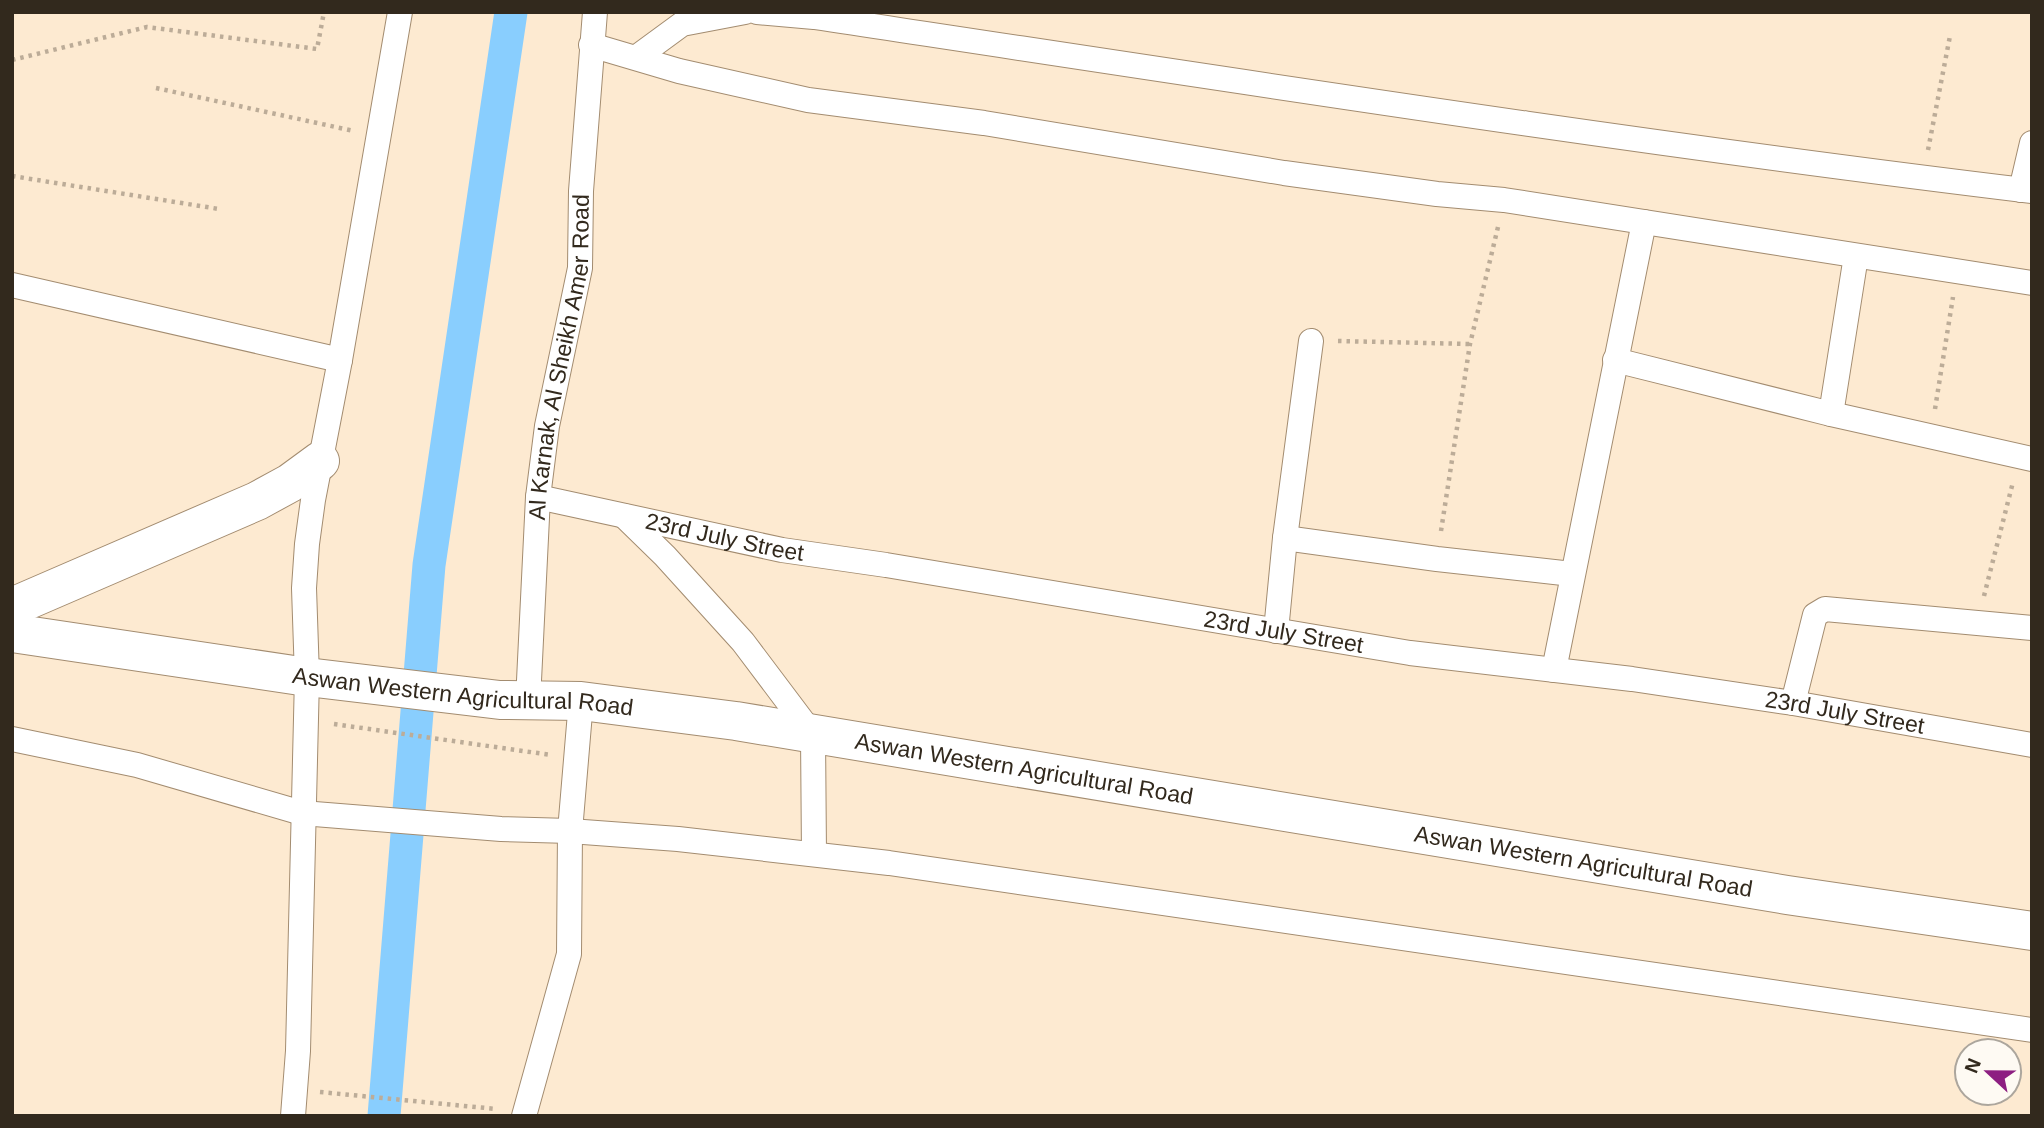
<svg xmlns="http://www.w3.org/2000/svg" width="2044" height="1128" font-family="Helvetica,sans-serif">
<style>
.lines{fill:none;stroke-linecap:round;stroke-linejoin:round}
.canal{stroke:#89cefe;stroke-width:33}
.street-casing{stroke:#a38c70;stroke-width:26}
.primary-casing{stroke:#a38c70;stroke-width:40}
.path{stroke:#bcac98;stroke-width:4.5;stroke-dasharray:3.5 5;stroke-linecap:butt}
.street{stroke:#fff;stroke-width:24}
.primary{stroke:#fff;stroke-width:38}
.labels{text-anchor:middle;stroke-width:7;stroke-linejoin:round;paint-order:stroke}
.street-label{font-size:23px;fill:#32291d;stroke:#fefaf3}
</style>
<rect width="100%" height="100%" fill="#fdead1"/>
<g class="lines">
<!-- canal -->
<path class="canal" d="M384,1116L429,565L511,12"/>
<!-- street casing -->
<g class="street-casing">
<g id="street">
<path d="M757,12L814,17C1220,78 1625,142 2032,191"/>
<path d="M591,45L679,71L808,100L984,123L1284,173L1437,194L1504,200L2032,283"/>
<path d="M637,57L682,24L745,12"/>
<path d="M2021,190L2032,143"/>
<path d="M12,285L340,360"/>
<path d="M1615,360L1831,414L2032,459"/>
<path d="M1831,414L1856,256"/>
<path id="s1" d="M538,497L782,550L886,565L1410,653L1632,679L1793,703L2032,745"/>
<path d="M624,516L665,556L743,642L813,735L814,854"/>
<path d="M1285,538L1437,559L1572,574"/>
<path d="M1276,631L1285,538L1311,341"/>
<path d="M1554,670L1644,222"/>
<path id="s2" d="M528,701L538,497L547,426L580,268L581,191L595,12"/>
<path d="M1793,703L1815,615L1825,609L2032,628"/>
<path d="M12,739L137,765L302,813L501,829L570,831L678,839L889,863L2032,1030"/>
<path d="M293,1116L298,1051L307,677L304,588L307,544L313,500L340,360L400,12"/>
<path d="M524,1116L569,954L570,831L581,701"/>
</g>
</g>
<!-- primary casing -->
<g class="primary-casing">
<g id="primary">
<path d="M12,607L257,501L290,483L320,461"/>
<path id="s3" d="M12,633L307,677L500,700L581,701L736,721L1787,895L2032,931"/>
</g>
</g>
<!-- path -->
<g class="path">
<path d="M12,60L147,27L317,49L324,12"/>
<path d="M156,88L354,131"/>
<path d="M1928,150L1950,36"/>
<path d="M12,176L219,209"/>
<path d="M1338,341L1470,344"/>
<path d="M1935,409L1953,297"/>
<path d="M1441,531L1470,344L1498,227"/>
<path d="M1984,596L2013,482"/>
<path d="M334,724L551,755"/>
<path d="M320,1092L496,1109"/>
</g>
<!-- street -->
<use href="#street" class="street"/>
<!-- primary -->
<use href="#primary" class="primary"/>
</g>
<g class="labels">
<!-- street labels -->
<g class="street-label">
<text dy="8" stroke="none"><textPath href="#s2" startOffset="346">Al Karnak, Al Sheikh Amer Road</textPath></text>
<text dy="8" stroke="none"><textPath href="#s1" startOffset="191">23rd July Street</textPath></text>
<text dy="8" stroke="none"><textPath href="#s1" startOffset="758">23rd July Street</textPath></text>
<text dy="8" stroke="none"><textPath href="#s3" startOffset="455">Aswan Western Agricultural Road</textPath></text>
<text dy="8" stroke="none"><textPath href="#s1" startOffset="1325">23rd July Street</textPath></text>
<text dy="8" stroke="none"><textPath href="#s3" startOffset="1022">Aswan Western Agricultural Road</textPath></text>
<text dy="8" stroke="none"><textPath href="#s3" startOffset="1589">Aswan Western Agricultural Road</textPath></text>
</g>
</g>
<!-- border -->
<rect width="2044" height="1128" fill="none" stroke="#32291d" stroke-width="28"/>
<!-- north arrow -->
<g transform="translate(1988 1072) rotate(292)"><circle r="33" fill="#fefaf3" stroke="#aca69d" stroke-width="2"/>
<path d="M0-5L12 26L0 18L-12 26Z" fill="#8d1e81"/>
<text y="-10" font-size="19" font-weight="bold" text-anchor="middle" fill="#32291d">N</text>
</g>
</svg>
